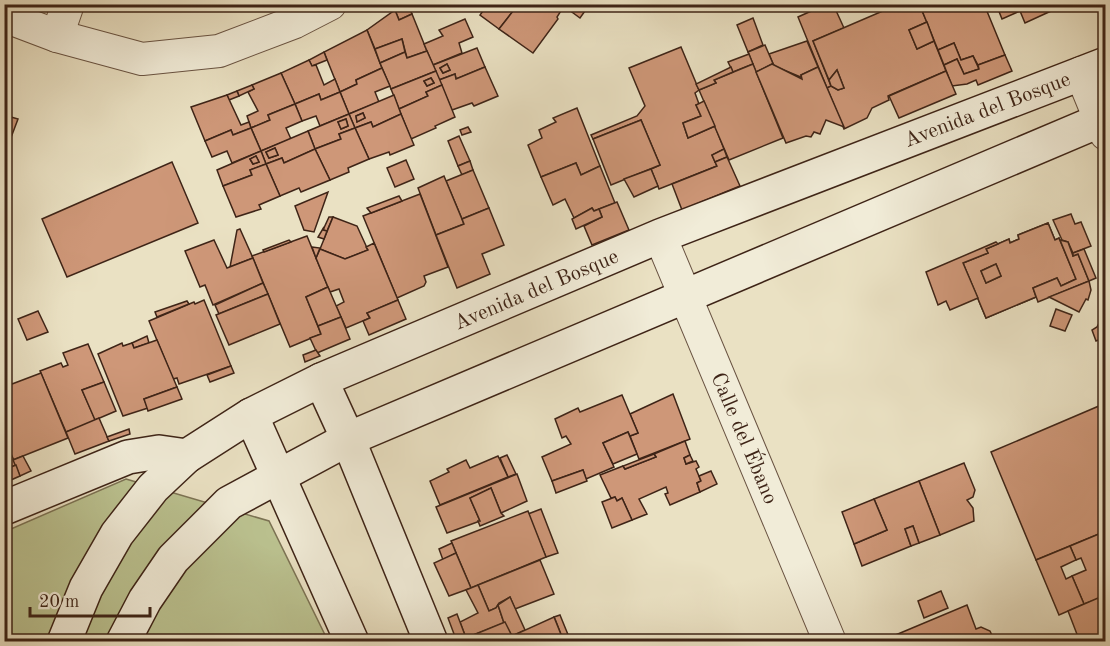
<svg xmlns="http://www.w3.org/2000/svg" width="1110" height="646" font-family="'Old Standard TT',serif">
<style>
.green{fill:#bbc290;stroke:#7c7354;stroke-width:1.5}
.building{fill:#ce9778;stroke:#3e2417;stroke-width:1.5;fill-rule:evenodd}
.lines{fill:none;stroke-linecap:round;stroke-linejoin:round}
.street-casing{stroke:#695342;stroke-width:34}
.secondary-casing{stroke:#3e2417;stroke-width:36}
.street{stroke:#f1ecd8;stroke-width:32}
.secondary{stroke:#f1ecd8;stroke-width:33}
.labels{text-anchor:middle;stroke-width:4.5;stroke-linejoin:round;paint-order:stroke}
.street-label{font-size:21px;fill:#3e2417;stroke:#f1ecd8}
</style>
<rect width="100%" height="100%" fill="#eae1c3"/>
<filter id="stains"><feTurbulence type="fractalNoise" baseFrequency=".00333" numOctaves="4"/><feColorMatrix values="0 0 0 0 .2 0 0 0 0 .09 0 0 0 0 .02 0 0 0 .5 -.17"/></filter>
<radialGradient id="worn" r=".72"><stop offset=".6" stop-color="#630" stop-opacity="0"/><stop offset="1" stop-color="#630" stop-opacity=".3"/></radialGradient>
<!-- green -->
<path class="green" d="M126,479L269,521L328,641H5L4,532Z"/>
<!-- building -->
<g class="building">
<path d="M403,4H408L412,14L399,20L395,10Z"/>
<path d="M408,4H423L424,6L411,11Z"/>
<path d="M488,4H516L517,6L499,29L480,15Z"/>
<path d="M516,4H561L564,6L557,17L558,19L533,53L499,29L517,6Z"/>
<path d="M561,4H590L580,18Z"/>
<path d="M827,4H833L844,28L813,41L831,86L827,88L798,17Z"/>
<path d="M899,4H919L927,22L909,30L917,49L934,41L946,71L888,96L889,100L872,108L867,118L844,129L827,88L831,86L838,90L844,88L837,70L829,80L813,41Z"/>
<path d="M928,4H984L1005,55L978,65L973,56L961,60L954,43L938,50L921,8Z"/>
<path d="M996,4H1048L1051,11L1025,23L1020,11L1002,19Z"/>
<path d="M395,10L399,20L412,14L427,51L407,58L402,39L375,49L367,30Z"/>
<path d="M753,18L763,45L748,52L737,25Z"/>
<path d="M465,19L473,37L459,43L462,53L433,65L424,44L443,36L439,30Z"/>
<path d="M927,22L934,41L917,49L909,30Z"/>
<path d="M367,30L382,68L356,80L357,84L340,92L324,52Z"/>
<path d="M402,39L405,52L380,63L375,49Z"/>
<path d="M807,41L818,67L801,75L803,78L774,66L769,54Z"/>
<path d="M954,43L961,60L973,56L979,69L964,74L957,59L944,65L938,50Z"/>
<path d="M765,45L774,66L772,64L756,72L748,52Z"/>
<path d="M681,47L699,90L695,93L699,104L696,105L701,116L683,123L688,138L715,126L724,149L712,155L717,166L659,189L651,169L660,165L641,120L593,139L591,135L637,116L645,106L629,68Z"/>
<path d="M477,48L485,67L456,79L455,74L439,80L433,65ZM447,64L450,70L443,73L440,68Z"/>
<path d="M427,51L436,71L391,89L380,63L405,52L407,58Z"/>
<path d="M324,52L327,60L312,66L309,60Z"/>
<path d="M749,54L753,64L733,72L728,62Z"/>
<path d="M1005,55L1012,71L978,85L976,80L967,84L952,86L944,65L957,59L964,74L979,69L978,65Z"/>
<path d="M309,60L312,66L316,65L324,85L335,79L340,92L321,100L319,94L295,104L281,73Z"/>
<path d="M447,64L450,70L443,73L440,68Z"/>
<path d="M753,64L783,138L729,160L699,90L716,83L714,80Z"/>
<path d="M772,64L802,79L801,75L818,67L844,127L826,120L820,134L814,132L811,137L806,136L786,143L756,72Z"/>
<path d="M485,67L498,96L474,106L472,103L452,110L439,80L455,74L456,79Z"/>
<path d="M731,67L733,72L714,80L716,83L699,90L696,84Z"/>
<path d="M382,68L390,86L375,92L379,102L349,114L340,92L357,84L356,80Z"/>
<path d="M837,70L844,88L838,90L831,86L829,80Z"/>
<path d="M436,71L442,85L426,92L428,96L399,109L391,89ZM431,78L434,83L427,86L424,81Z"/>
<path d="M946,71L956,94L899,118L889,96Z"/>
<path d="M281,73L295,104L268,115L270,120L251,128L247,116L258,111L248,92L254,89L252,85Z"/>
<path d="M431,78L434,83L427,86L424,81Z"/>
<path d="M252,85L254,89L239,96L237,91Z"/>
<path d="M442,85L455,117L435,126L436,128L411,139L399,109L428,96L426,92Z"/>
<path d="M237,91L239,96L229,100L227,95Z"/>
<path d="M340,92L349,114L320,126L316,116L302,121L295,104L319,94L321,100Z"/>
<path d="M227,95L241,125L249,122L251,128L233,135L231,130L205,141L191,107Z"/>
<path d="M394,95L401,114L373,127L371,122L355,128L349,114ZM363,113L365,118L357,122L356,116Z"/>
<path d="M704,101L715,126L688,138L683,123L701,116L696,105Z"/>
<path d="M295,104L302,121L286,128L291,139L261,151L251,128L270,120L268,115Z"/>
<path d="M577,108L600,166L581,175L576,163L541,177L528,145L542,138L539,130L556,122L553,118Z"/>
<path d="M363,113L365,118L357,122L356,116Z"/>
<path d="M349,114L355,128L339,134L341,139L315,149L308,131ZM346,119L348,126L341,129L338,122Z"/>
<path d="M401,114L414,145L390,155L389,152L369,159L355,128L371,122L373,127Z"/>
<path d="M4,115L18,119L4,156Z"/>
<path d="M346,119L348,126L341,129L338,122Z"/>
<path d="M641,120L660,165L611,185L593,139Z"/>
<path d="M468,127L471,132L462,135L460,130Z"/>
<path d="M251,128L261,151L232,163L227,151L212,157L205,141L231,130L233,135Z"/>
<path d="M355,128L369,159L348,168L349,172L330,180L315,149L341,139L339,134Z"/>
<path d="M308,131L315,149L284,163L282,158L266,164L261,151ZM275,148L278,155L269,158L266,152Z"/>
<path d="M459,136L470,161L458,166L448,141Z"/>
<path d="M275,148L278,155L269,158L266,152Z"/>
<path d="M315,149L330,180L301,192L299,188L280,196L266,164L282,158L284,163Z"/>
<path d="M724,149L727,157L715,162L712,155Z"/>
<path d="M261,151L266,164L250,170L252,175L223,186L217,170ZM256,156L259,162L253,164L250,159Z"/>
<path d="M256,156L259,162L253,164L250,159Z"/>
<path d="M727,157L740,186L682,210L672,184L717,166L715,162Z"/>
<path d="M406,160L414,179L395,187L387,168Z"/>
<path d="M470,161L473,170L462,175L458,166Z"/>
<path d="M172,162L198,223L67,277L42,219Z"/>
<path d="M576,163L581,175L600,166L615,203L594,211L592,208L574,218L565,199L553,205L541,177Z"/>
<path d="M266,164L280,196L259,205L261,209L236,217L223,186L252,175L250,170Z"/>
<path d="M651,169L658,186L634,197L624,179Z"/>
<path d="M473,170L489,208L462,219L446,181Z"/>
<path d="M444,176L464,224L436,235L418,188Z"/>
<path d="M328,192L314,232L304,230L295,206Z"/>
<path d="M420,194L448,267L424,276L426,282L424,286L397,298L363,216Z"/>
<path d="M399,196L402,201L371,213L367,208Z"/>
<path d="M617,202L629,230L592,245L584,226L602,217L599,209Z"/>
<path d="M489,208L504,245L482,254L490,274L457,288L436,235L464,224L462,219Z"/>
<path d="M592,208L594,211L599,209L602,217L576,229L572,219Z"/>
<path d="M1071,214L1075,224L1081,222L1091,246L1073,253L1068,242L1062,240L1053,220Z"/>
<path d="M329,217H333L327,231L323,230Z"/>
<path d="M333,217L357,226L368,250L345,259L320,249Z"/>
<path d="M1048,223L1055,240L1059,238L1076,279L1061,286L1057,278L1033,288L1036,297L986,318L963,263L988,253L986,249L1009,239L1010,243L1019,239L1018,235ZM996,264L1001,276L986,283L981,271Z"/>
<path d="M1048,223L1055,240L1059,238L1076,279L1061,286L1057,278L1033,288L1036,297L986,318L963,263L988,253L986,249L1009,239L1010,243L1019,239L1018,235ZM996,264L1001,276L986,283L981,271Z"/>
<path d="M324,227L323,230L327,231L324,239L318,237Z"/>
<path d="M240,229L253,258L230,267L237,230Z"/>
<path d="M307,236L328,287L306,297L321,334L290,347L252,256Z"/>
<path d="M214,240L227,268L253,258L263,283L213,305L205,285L200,287L185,251Z"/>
<path d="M289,240L291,242L264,252L263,250Z"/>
<path d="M1060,240L1068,242L1073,256L1078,254L1089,281L1038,302L1033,288L1057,278L1061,286L1076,279Z"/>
<path d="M996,242L998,244L986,249L988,253L963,263L978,298L950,310L946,301L938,305L926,272Z"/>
<path d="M374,243L398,300L367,313L370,318L346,328L336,306L344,302L339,289L330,292L316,258L320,249L345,259L368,250L366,247Z"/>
<path d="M312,247L320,248L316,258Z"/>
<path d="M1084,249L1096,278L1089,281L1078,254L1073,256V253Z"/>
<path d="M996,264L1001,276L986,283L981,271Z"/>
<path d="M1089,281L1091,290L1088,300L1086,299L1079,312L1049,297Z"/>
<path d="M263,283L268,294L219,314L215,305Z"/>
<path d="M328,287L341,317L318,326L306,297Z"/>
<path d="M268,294L280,324L229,345L216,315Z"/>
<path d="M204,300L231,366L179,384L177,378L173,379L149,321L194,302L195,304Z"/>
<path d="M398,300L406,319L369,335L363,321L370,318L367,313Z"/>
<path d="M187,301L189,304L157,317L155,312Z"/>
<path d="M1056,309L1072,315L1065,331L1050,326Z"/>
<path d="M1106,310V325L1100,321Z"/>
<path d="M38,311L48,332L27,340L18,319Z"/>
<path d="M341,317L350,339L317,353L310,338L321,334L318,326Z"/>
<path d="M1100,321L1106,325V337L1096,341L1092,330L1097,327Z"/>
<path d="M147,336L149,343L134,348L132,343Z"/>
<path d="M157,340L177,387L144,399L148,408L123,416L98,354L122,343L123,346L132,343L134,348Z"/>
<path d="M88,344L104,382L82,390L96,421L66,432L40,371L61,363L63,367L68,365L63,353Z"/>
<path d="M316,350L320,356L305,362L303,355Z"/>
<path d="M231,366L234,373L210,382L207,375Z"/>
<path d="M41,373L68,438L13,460L4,438V382L10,380L12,384Z"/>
<path d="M104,382L116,411L95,420L82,390Z"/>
<path d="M177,387L182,399L148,411L144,399Z"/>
<path d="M673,394L690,439L639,459L630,436L638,433L630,414Z"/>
<path d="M622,395L638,433L630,436L628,432L603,443L614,467L586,479L583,470L552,481L542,457L571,444L566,436L562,438L555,419L578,408L580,412Z"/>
<path d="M1106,403V531L1036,560L991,452Z"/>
<path d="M99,418L109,441L75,454L66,432Z"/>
<path d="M129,429L130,434L109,441L107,437Z"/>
<path d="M628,432L637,454L613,464L603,443Z"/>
<path d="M4,438L16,465L6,469L8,472L4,473Z"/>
<path d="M685,441L690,455L684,458L686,464L696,461L699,467L696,469L701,481L697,483L700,492L670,505L665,494L668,493L666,487L639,499L647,514L632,520L622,498L617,501L615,497L611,498L600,475L623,466L625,469L656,457L654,454Z"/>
<path d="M654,454L656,457L625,469L623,466Z"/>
<path d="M507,455L516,474L508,477L500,458Z"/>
<path d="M690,455L693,461L686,464L684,458Z"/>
<path d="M23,456L31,471L20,476L13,460Z"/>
<path d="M498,456L508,477L440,505L430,481L449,472L447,469L466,460L470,468Z"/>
<path d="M964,463L975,490L973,497L967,500L973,508L974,521L940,535L919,481Z"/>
<path d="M16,465L20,476L4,483V473L8,472L6,469Z"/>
<path d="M583,470L587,481L556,493L552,481Z"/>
<path d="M711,471L717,484L700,492L697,483L701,481L699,476Z"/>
<path d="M517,474L527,501L501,513L491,488L470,498L480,521L447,533L436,507Z"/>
<path d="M919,481L940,535L919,543L913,526L905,529L911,546L862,566L854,544L887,530L874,499Z"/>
<path d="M491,488L501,513L504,516L480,526L478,521H480L470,498Z"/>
<path d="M615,497L617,501L622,498L632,520L612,528L602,502Z"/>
<path d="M874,499L887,530L854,544L842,512Z"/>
<path d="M541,509L558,553L546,557L528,514Z"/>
<path d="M528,511L546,557L471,588L451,541Z"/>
<path d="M913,526L919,543L911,546L905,529Z"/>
<path d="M1106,531V596L1084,604L1072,576L1086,570L1081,558L1076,560L1070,546Z"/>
<path d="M452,543L456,553L443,560L439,549Z"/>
<path d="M1070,546L1076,560L1061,567L1066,579L1072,576L1084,604L1059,615L1036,560Z"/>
<path d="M456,553L471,588L449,596L434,563Z"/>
<path d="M540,560L554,594L515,609L510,597L499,603L496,608L489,611L478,585Z"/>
<path d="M478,585L489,611L496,608L498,605L504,623L466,638L460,622L478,613L466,590Z"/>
<path d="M941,591L948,608L924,618L918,601Z"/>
<path d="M510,597L525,630L512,636L504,623L498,605Z"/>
<path d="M1098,598L1106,619V642H1080L1068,611Z"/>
<path d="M967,605L976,629L981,627L990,631L995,642H887L886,639Z"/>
<path d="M457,614L466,638L468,641L457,642L448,618Z"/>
<path d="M560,615L571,642H564L555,619L554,617Z"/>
<path d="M554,617L564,642H515L512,636Z"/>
<path d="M505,622L515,642H468L466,638Z"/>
</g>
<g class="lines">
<!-- street casing -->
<g class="street-casing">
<g id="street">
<path d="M4,16L57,36L142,59L219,51L295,22L330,4"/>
<path d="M57,36L68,4"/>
<path d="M1081,73L1106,134"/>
<path d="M660,236L830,642"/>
</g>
</g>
<!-- secondary casing -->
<g class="secondary-casing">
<g id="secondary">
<path d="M321,380L348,439L431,642"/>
<path d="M251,415L352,642"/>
<path d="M4,508L128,457L159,452L187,456"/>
<path d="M64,642L86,588L117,534L153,488L187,456L251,415L321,380L660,236L1106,64"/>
<path d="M123,642L145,600L173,559L229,503L348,439L1106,118"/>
</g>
</g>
<!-- street -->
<use href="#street" class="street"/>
<!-- secondary -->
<use href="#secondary" class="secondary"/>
</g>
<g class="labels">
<!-- street labels -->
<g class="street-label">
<text transform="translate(987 109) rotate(-21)" y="7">Avenida del Bosque</text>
<text transform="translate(536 289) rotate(-23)" y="7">Avenida del Bosque</text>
<text transform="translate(745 438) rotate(67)" y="7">Calle del Ébano</text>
</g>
</g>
<!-- margin -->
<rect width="1110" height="646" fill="none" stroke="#eae1c3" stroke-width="24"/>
<rect x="6" y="6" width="1098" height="634" fill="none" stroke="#3e2417" stroke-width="3"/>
<rect x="12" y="12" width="1086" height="622" fill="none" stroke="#3e2417" stroke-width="1.5"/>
<!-- scale -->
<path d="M30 607v9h120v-9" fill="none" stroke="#3e2417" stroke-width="3"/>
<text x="39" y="607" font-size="18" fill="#3e2417" stroke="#f1ecd8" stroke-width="4.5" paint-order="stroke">20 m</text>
<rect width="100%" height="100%" filter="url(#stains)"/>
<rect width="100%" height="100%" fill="url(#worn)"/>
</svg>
